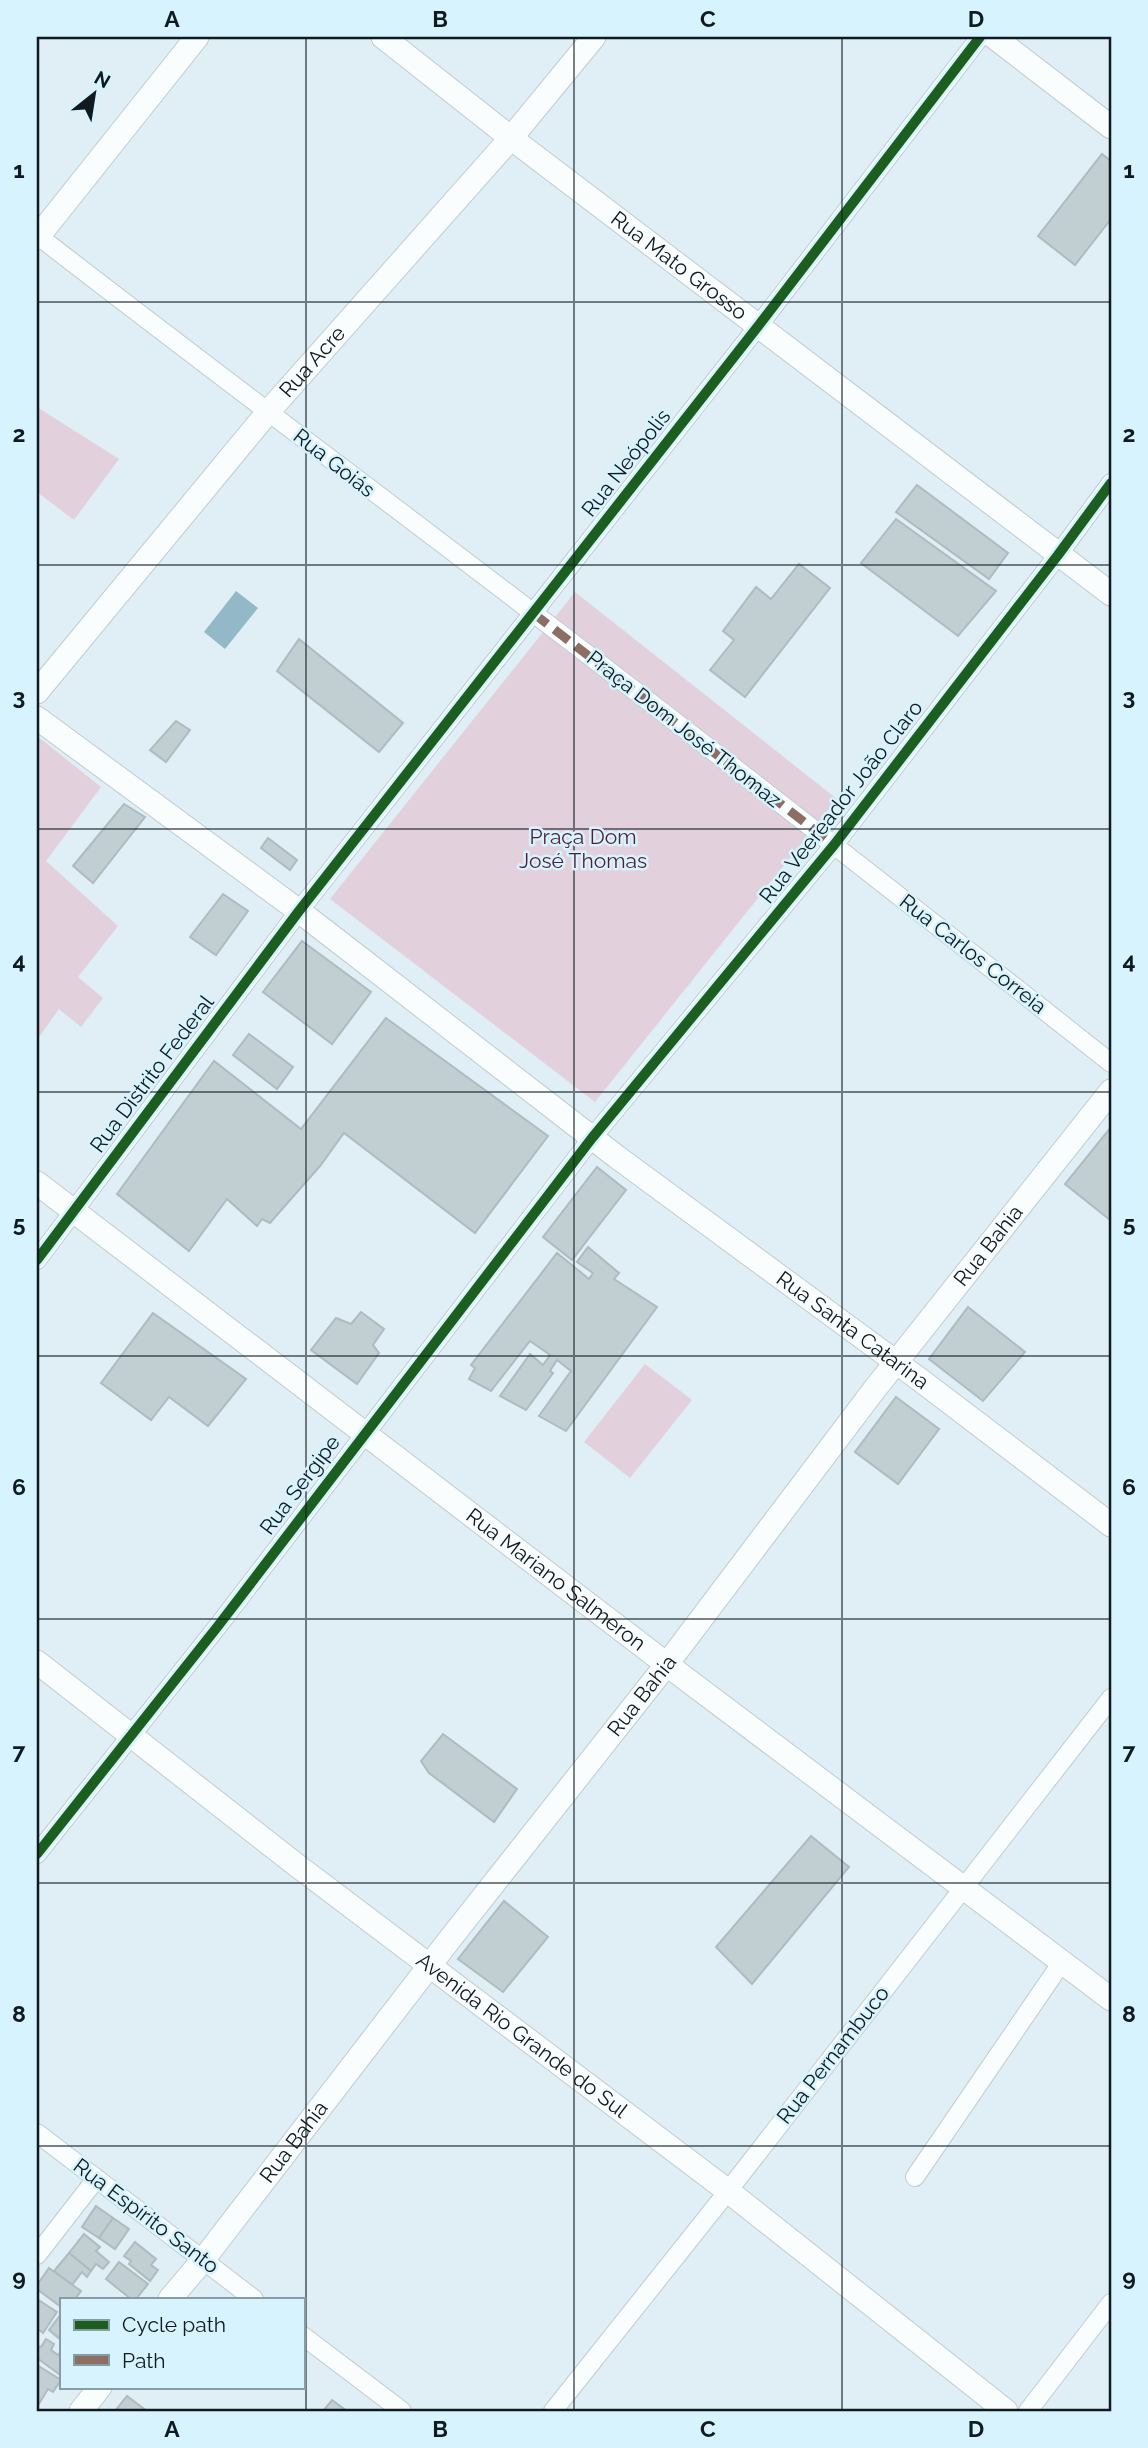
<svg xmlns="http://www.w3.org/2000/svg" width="1148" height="2448" font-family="Raleway,sans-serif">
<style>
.green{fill:#e2d1dd}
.water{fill:#93b9c8}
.building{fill:#c1cfd3;stroke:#aebbc0;stroke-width:2}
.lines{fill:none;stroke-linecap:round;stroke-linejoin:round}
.street-casing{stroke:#bfccd1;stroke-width:20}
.secondary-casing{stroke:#bfccd1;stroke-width:25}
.street{stroke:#fafdfe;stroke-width:18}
.secondary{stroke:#fafdfe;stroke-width:23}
.quiet{stroke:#8d6e63;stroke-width:9;stroke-dasharray:18 9;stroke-linecap:butt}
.cycleway-casing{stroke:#d7f3fd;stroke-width:15}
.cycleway{stroke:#1b5e20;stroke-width:10}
.grid{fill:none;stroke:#0f1b20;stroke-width:2;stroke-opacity:0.55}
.labels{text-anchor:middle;stroke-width:5;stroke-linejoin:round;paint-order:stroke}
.street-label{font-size:21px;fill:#0f1b20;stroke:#d7f3fd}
.park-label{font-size:21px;fill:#521d37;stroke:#d7f3fd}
.neatline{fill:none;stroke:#0f1b20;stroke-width:2.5}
.grid-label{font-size:23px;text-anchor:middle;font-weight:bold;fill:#0f1b20}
</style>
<rect width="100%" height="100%" fill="#dfeff5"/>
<!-- green -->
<g class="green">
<path d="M37,407L119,459L74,520L37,492Z"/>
<path d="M575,592L837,799L595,1102L330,899Z"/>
<path d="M37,736L101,787L46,861L118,926L78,977L103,998L81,1027L59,1009L37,1040Z"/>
<path d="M645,1364L692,1400L630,1478L584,1442Z"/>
</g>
<!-- water -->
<path class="water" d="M236,591L258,608L225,649L204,632Z"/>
<!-- building -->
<g class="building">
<path d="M1102,154L1111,161V219L1075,265L1038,236Z"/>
<path d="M917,485L1008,553L989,579L896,512Z"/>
<path d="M896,519L996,591L958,636L861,563Z"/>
<path d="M799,564L830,588L745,697L710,670L734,640L723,631L756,587L771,599Z"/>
<path d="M299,639L403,723L379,752L277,671Z"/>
<path d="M176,721L190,730L166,762L150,750Z"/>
<path d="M124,804L145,817L93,883L73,866Z"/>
<path d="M268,838L297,860L290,870L261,848Z"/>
<path d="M223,894L248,911L216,955L190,937Z"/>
<path d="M302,941L371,992L332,1044L263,992Z"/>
<path d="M386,1018L548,1136L475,1233L344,1133L320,1166L270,1223L262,1219L257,1226L227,1199L189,1251L117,1194L214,1061L301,1129Z"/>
<path d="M249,1034L293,1067L277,1089L233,1055Z"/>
<path d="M1111,1127V1219L1110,1220L1065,1184Z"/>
<path d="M597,1167L626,1190L572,1260L543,1237Z"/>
<path d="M588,1247L619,1273L614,1279L657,1307L566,1431L539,1416L571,1371L557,1360L550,1371L553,1373L526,1410L500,1396L530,1354L543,1365L550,1355L530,1341L491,1391L469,1379L475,1368L471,1365L557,1253L589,1279L593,1273L577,1262Z"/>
<path d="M968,1307L1025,1352L983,1401L929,1359Z"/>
<path d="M361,1312L384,1329L373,1345L379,1353L357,1384L311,1350L336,1318L351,1324Z"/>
<path d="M153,1313L246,1379L208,1426L169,1397L151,1420L101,1383Z"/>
<path d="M896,1397L939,1429L898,1484L855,1452Z"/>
<path d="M443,1734L517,1789L494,1822L429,1773L421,1761Z"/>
<path d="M811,1836L849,1867L752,1984L716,1947Z"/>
<path d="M504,1901L548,1937L503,1992L458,1959Z"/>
<path d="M96,2206L113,2218L99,2238L82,2227Z"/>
<path d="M113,2218L129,2229L115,2249L99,2238Z"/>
<path d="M84,2234L100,2247L96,2251L109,2262L103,2269L96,2264L91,2271L69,2253Z"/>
<path d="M135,2242L156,2259L151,2265L158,2270L150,2281L129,2264L131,2261L124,2256Z"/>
<path d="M69,2253L91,2271L87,2277L82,2272L72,2285L54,2271Z"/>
<path d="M119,2262L148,2284L136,2299H131L106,2279Z"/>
<path d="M49,2268L81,2291L75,2299H61V2307L37,2289V2285Z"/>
<path d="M37,2299L57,2312L43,2333L37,2328Z"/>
<path d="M61,2314V2340L49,2330Z"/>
<path d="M46,2339L54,2344L51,2350L58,2355L61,2351V2371L59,2374L37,2358V2346L41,2347Z"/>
<path d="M37,2365L61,2380L53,2392L48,2389L37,2407Z"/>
<path d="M127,2396L147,2411H115Z"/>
<path d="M332,2400L347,2411H323Z"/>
</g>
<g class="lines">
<!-- street casing -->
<g class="street-casing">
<g id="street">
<path d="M37,235C202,363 370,488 536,615C729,762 920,912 1111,1063"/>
<path d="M37,1260L299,911L759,325L980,37"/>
<path d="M37,1854L218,1626L592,1138L834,845L1058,555L1111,483"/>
<path d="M37,2133L254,2299"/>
<path d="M915,2177L1062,1962"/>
<path d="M37,2255L96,2179"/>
<path d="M303,2336L402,2411"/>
<path d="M553,2411L728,2191L1111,1698"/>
<path d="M1028,2411L1111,2303"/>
</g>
</g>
<!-- secondary casing -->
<g class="secondary-casing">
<g id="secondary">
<path id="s1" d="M383,37L511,138L1111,594"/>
<path d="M994,37L1111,127"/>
<path d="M37,238L197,37"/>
<path id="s2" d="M37,692L268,412L511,138L594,37"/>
<path id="s3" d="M37,718L299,911L617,1157L919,1379L1111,1525"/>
<path id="s4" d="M37,1183L686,1679L1111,1999"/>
<path id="s5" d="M37,1662L299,1867L728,2191L1006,2411"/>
<path id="s6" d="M170,2299L203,2260L450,1939L667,1664L874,1390L1111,1091"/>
<path d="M81,2411L100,2387"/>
</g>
</g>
<!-- street -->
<use href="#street" class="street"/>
<!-- secondary -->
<use href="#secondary" class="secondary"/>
<!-- quiet -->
<path class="quiet" d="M533,613L834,845"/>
<!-- cycleway casing -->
<g class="cycleway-casing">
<g id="cycleway">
<path d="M37,1260L299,911L759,325L980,37"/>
<path d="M37,1854L218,1626L592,1138L834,845L1058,555L1111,483"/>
</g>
</g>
<!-- cycleway -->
<use href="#cycleway" class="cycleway"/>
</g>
<!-- grid -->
<path class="grid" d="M306,37V2411M574,37V2411M842,37V2411M37,302H1111M37,565H1111M37,829H1111M37,1092H1111M37,1356H1111M37,1619H1111M37,1883H1111M37,2146H1111"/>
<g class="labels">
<!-- street labels -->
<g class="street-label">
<text dy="7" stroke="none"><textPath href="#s1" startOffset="374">Rua Mato Grosso</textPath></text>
<text dy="7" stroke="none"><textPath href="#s2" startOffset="430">Rua Acre</textPath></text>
<text transform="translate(334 463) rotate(38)" y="7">Rua Goiás</text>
<text transform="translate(626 463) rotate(-52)" y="7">Rua Neópolis</text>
<text transform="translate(684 729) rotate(38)" y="7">Praça Dom José Thomaz</text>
<text transform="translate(841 802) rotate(-52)" y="7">Rua Veereador João Claro</text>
<text transform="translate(973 954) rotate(38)" y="7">Rua Carlos Correia</text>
<text transform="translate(152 1074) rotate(-53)" y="7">Rua Distrito Federal</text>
<text dy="7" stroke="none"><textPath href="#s6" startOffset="1334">Rua Bahia</textPath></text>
<text dy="7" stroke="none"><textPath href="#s3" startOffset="1020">Rua Santa Catarina</textPath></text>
<text transform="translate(300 1485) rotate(-53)" y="7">Rua Sergipe</text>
<text dy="7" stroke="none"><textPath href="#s4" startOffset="653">Rua Mariano Salmeron</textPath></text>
<text dy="7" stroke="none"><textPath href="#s6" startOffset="766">Rua Bahia</textPath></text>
<text dy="7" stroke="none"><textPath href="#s5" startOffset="612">Avenida Rio Grande do Sul</textPath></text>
<text transform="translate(833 2055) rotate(-52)" y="7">Rua Pernambuco</text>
<text dy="7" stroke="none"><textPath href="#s6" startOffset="200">Rua Bahia</textPath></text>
<text transform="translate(146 2216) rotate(37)" y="7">Rua Espírito Santo</text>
</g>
<!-- park labels -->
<g class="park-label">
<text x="583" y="844">Praça Dom<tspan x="583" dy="24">José Thomas</tspan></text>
</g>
</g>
<!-- border -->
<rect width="1148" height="2448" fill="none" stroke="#d7f3fd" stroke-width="77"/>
<!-- legend -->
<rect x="60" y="2298" width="245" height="91" fill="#d7f3fd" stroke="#879da5" stroke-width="2"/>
<rect x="74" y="2320" width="35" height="10" fill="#1b5e20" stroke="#879da5" stroke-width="2"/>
<text x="122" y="2332" font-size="21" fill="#0f1b20">Cycle path</text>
<rect x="74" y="2355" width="35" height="10" fill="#8d6e63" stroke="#879da5" stroke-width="2"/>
<text x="122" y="2368" font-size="21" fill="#0f1b20">Path</text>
<!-- north arrow -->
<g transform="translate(94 94) rotate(30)" stroke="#d7f3fd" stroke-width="5" paint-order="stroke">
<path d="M0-5L12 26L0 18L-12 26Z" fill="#0f1b20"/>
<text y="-10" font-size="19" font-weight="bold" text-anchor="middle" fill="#0f1b20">N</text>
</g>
<rect x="38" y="38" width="1072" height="2372" class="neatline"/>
<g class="grid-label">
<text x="172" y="27">A</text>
<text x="440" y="27">B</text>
<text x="708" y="27">C</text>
<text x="976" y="27">D</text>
<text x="19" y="178">1</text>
<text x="1129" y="178">1</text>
<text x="19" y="442">2</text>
<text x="1129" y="442">2</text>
<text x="19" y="705">3</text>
<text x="1129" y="705">3</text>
<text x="19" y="969">4</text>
<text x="1129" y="969">4</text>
<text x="19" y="1232">5</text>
<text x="1129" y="1232">5</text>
<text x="19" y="1495">6</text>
<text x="1129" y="1495">6</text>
<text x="19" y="1759">7</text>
<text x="1129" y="1759">7</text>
<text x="19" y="2022">8</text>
<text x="1129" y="2022">8</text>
<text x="19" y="2286">9</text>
<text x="1129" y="2286">9</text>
<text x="172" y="2437">A</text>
<text x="440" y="2437">B</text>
<text x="708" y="2437">C</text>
<text x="976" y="2437">D</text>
</g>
</svg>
